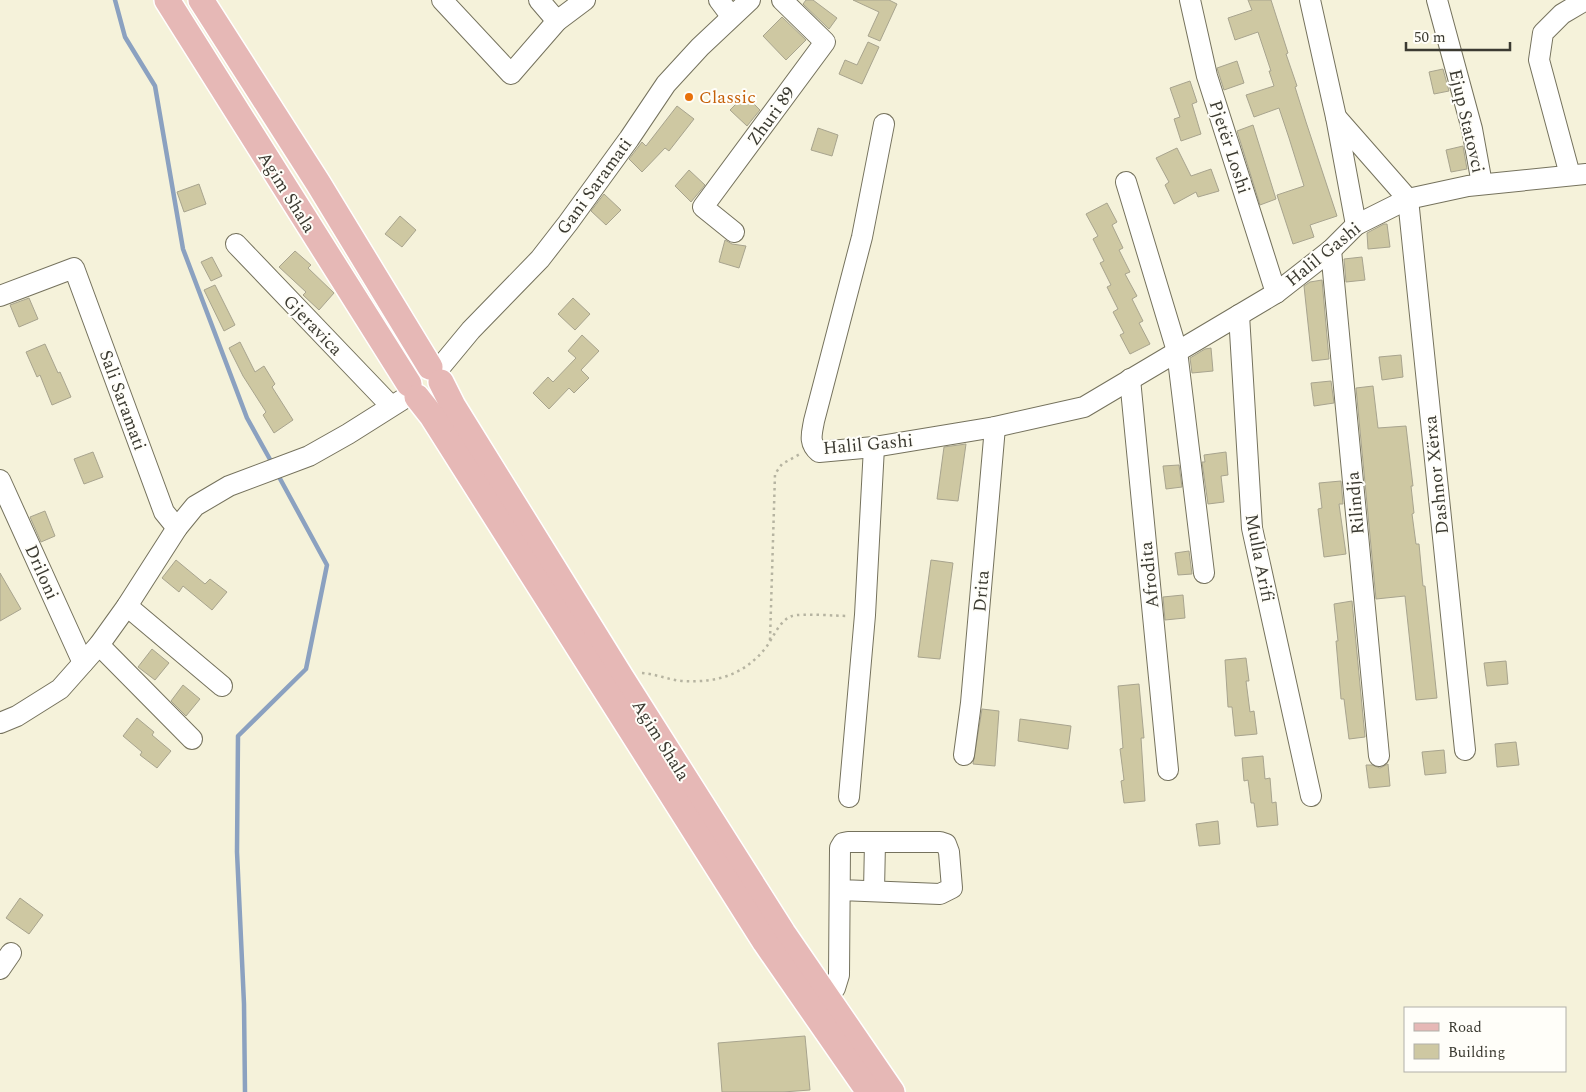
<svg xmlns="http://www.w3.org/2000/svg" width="1586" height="1092" font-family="Spectral,serif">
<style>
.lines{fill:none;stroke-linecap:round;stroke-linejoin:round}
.stream{stroke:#8ba1c0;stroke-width:4.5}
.building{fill:#cec8a2;stroke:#a8a48e}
.minor-casing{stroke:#75725d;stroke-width:22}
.major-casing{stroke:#fff;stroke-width:28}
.path{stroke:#b6b4a1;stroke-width:2.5;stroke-dasharray:2.5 4;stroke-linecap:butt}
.minor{stroke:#fff;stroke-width:20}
.major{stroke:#e6b8b6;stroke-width:25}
.food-dot{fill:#e8710a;stroke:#fffef9;stroke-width:2}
.labels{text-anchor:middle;stroke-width:4;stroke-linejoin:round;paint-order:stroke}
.food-label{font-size:18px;fill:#c56008;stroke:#fffef9;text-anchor:start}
.street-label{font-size:18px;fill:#3b3a31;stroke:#fffef9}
</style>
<rect width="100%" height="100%" fill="#f5f2da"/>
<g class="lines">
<!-- stream -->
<g class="stream">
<path d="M115,0L125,37L155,86L183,249L247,418L272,463"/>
<path d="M245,1092L244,1004L237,852L238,736L306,669L327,565L278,475"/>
</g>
</g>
<!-- building -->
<g class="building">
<path d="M806,0H813L837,18L829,29L803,4Z"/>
<path d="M853,0H889L897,4L880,41L868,36L879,12Z"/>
<path d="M1248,0H1271L1288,53L1286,54L1297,86L1295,87L1306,122L1337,216L1310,225L1314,237L1293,244L1277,195L1304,186L1289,138L1279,108L1254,117L1246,95L1274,86L1269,71H1271L1258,32L1235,40L1228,18L1252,10Z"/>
<path d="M782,17L806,40L786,60L763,36Z"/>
<path d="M868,42L879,47L862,84L839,74L845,60L857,65Z"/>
<path d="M1237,61L1244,83L1224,90L1217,68Z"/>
<path d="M1443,69L1449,91L1434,94L1429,72Z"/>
<path d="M1190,81L1197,102L1192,104L1201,134L1181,141L1174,119L1180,117L1170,88Z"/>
<path d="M745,95L760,110L747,126L730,110Z"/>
<path d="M677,106L694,119L669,151L665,148L642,172L629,159L642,142L646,146Z"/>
<path d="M1253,125L1276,199L1260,205L1237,131Z"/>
<path d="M818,128L838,135L832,156L811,150Z"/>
<path d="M1463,146L1467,169L1451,172L1446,150Z"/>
<path d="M1177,148L1191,176L1211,169L1219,191L1198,197L1196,192L1174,204L1165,185L1169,182L1156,158Z"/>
<path d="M689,170L705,185L691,202L675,186Z"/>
<path d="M199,184L206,204L184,212L177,192Z"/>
<path d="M604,194L621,210L606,225L591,211Z"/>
<path d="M1107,203L1117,222L1112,225L1123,248L1119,250L1130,272L1125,274L1137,296L1132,299L1143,321L1139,323L1150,344L1130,354L1120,335L1124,333L1113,312L1118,309L1107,287L1111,285L1100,263L1104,261L1093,239L1098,236L1086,214Z"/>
<path d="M400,216L416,230L402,247L385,234Z"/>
<path d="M1384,224H1387L1390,247L1368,249L1367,233Z"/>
<path d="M725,240L732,244L746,246L739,268L719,262Z"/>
<path d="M295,251L311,265L308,268L334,293L319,310L303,295L306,292L279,267Z"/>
<path d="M212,257L222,276L211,281L201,262Z"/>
<path d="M1362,257L1365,280L1346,282L1344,259Z"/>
<path d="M1322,280L1329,359L1312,361L1304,286L1310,282Z"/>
<path d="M215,285L235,325L224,331L204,290Z"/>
<path d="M29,298L38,319L19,327L10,305Z"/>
<path d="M573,298L590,314L575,330L558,314Z"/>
<path d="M582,335L599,351L581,370L589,378L574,393L569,388L549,409L533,393L548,377L553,382L576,358L568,351Z"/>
<path d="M240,342L255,372L264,366L275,384L272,387L293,420L274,433L263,415L266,412L243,376L229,348Z"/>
<path d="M45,344L58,373L60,372L71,397L52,405L40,375L37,377L26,352Z"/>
<path d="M1211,348L1213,371L1192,373L1190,358L1205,349Z"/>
<path d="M1401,355L1403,377L1382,380L1379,357Z"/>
<path d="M1331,381L1334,403L1314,406L1311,383Z"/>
<path d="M1373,386L1378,428L1406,426L1413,486H1411L1414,513L1412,514L1416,544H1419L1423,586H1425L1437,698L1416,700L1405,596L1376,599L1356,388Z"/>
<path d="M966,444L958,501L937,499L944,447Z"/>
<path d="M93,452L103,477L84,484L74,459Z"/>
<path d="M1226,452L1228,475L1221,476L1224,502L1208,504L1202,462H1205L1204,455Z"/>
<path d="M1179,465L1182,487L1166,489L1163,466Z"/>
<path d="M1341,481L1343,504H1339L1346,554L1324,557L1318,509L1322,508L1319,483Z"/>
<path d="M45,511L55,536L41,542L30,517Z"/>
<path d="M1189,551L1192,574L1178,575L1175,553Z"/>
<path d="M176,560L205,584L210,579L227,592L212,610L183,586L179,592L162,578Z"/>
<path d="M931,560L953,563L940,659L918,657Z"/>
<path d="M0,573L21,609L0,621Z"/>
<path d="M1183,595L1185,618L1165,620L1163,597Z"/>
<path d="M1352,601L1365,737L1349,739L1344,699H1341L1336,641H1338L1334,604Z"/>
<path d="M152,649L169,663L155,680L138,667Z"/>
<path d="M1246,658L1249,681H1246L1250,712L1254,711L1257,734L1235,736L1232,707H1228L1225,660Z"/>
<path d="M1506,661L1508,684L1487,686L1484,663Z"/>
<path d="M1139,684L1144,738H1141L1145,801L1124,803L1121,781L1124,780L1120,749L1123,748L1118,686Z"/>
<path d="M183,685L200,699L186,716L171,701Z"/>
<path d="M982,709L999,711L995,766L973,764Z"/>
<path d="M137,718L154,732L152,735L171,751L157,768L140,755L142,752L123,736Z"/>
<path d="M1020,719L1071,726L1068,749L1018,741Z"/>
<path d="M1516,742L1519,765L1497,767L1495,744Z"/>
<path d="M1444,750L1446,773L1425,775L1422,752Z"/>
<path d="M1263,756L1265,779L1270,778L1272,803L1276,802L1278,825L1257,827L1254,803H1251L1248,780L1244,781L1242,758Z"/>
<path d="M1388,764L1390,786L1369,788L1366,765H1372L1380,768Z"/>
<path d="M1218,821L1220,844L1199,846L1196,824Z"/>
<path d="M20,898L43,915L29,934L6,918Z"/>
<path d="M805,1036L810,1090L783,1092H722L718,1043Z"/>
</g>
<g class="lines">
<!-- minor casing -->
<g class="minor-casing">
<g id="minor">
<path d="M442,0L511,74L557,21L585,0"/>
<path d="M539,0L557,21"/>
<path d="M719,0L731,16"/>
<path d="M1190,0L1207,76L1276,293"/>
<path d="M1310,0L1336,117L1356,225"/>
<path d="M1437,0L1472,129L1482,184"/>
<path d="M1336,117L1408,199L1465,750"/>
<path d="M884,124L862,237L814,421C812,433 808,443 819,452L874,447L995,427L1084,407L1276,293L1331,250L1356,225L1408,199L1468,186L1586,174"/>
<path d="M1570,175L1539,60L1543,33L1562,14L1584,1"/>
<path d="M1126,182L1177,351L1204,573"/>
<path d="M734,232L703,207L825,42L782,0"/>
<path d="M236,244L391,406"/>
<path d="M1331,250L1379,756"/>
<path d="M0,296L74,268L164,512L177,528"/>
<path d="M1239,315L1252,528L1311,796"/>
<path d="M437,371L471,330L540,259L568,223L629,139L666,84L700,47L750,0"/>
<path d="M1130,379L1168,770"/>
<path d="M0,480L83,663"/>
<path d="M127,606L222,686"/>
<path d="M99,645L192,739"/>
<path d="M0,723L17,716L60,689L99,645L127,606L177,528L195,506L229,486L309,456L348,434L413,393"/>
<path d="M964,755L971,703L995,427"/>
<path d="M849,797L865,615L874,447"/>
<path d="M874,891L875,842"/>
<path d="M0,969L11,953"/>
<path d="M828,998L835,988L839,975L840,848L843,843L848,842H940L946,844L949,852L952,888L940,894L840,890"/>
</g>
</g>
<!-- major casing -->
<g class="major-casing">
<g id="major">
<path d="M167,0L409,384"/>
<path d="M201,0L318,183L430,367"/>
<path d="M441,382L453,406L621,677L783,933L892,1092"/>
<path d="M417,397L432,416L765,942L869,1092"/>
</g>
</g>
<!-- path -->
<g class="path">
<path d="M770,640L775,474L782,464L800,454"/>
<path d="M642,673C656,674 669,680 683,681C718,683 746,674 767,646C774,636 780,620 792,616C800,613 838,616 849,616"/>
</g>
<!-- minor -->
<use href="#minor" class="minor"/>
<!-- major -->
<use href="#major" class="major"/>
</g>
<!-- markers -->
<circle class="food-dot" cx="689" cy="97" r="5"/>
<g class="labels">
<!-- food labels -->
<g class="food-label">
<text x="699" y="103">Classic</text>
</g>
<!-- street labels -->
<g class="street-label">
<text transform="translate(771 116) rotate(-54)" y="6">Zhuri 89</text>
<text transform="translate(1467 121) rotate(77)" y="6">Ejup Statovci</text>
<text transform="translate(1230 147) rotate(72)" y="6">Pjetër Loshi</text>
<text transform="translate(594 186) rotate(-54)" y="6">Gani Saramati</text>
<text transform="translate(287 192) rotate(58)" y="6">Agim Shala</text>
<text transform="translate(1323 254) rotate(-39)" y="6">Halil Gashi</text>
<text transform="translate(313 325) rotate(46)" y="6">Gjeravica</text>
<text transform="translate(123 400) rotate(70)" y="6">Sali Saramati</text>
<text transform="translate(868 444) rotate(-5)" y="6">Halil Gashi</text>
<text transform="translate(1436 475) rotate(-96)" y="6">Dashnor Xërxa</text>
<text transform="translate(1355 503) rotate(-95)" y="6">Rilindja</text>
<text transform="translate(1260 558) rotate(79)" y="6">Mulla Arifi</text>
<text transform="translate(42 572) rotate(66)" y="6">Driloni</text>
<text transform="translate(1149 575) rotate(-96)" y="6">Afrodita</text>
<text transform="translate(981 591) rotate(-85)" y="6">Drita</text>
<text transform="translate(661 740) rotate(58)" y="6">Agim Shala</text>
</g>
</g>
<!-- legend -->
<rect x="1404" y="1007" width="162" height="65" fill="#fffef9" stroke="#b1b0a9"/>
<rect x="1414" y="1023" width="25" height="8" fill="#e6b8b6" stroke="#b1b0a9"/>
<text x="1448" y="1032" font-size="15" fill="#3b3a31">Road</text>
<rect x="1414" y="1044" width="25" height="15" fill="#cec8a2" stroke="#b1b0a9"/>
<text x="1448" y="1057" font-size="15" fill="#3b3a31">Building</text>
<!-- scale -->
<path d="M1406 42v8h104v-8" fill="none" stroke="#3b3a31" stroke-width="2.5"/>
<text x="1414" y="42" font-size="15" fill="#3b3a31" stroke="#fffef9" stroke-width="4" paint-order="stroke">50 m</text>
</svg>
